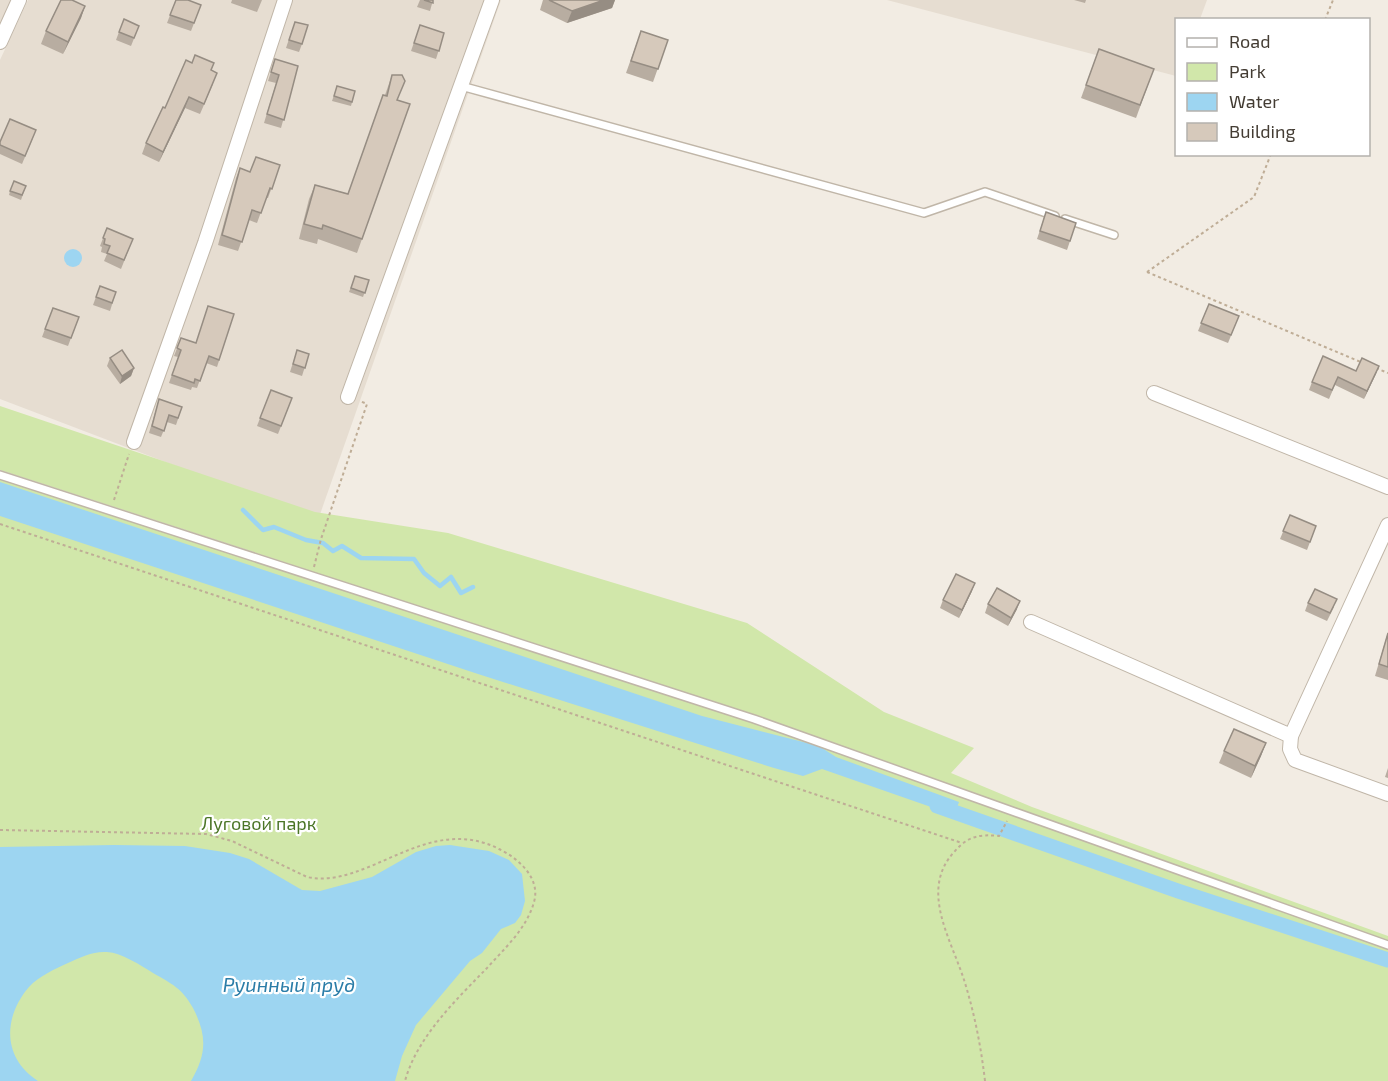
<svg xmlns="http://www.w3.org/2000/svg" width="1388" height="1081" font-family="'Exo 2',sans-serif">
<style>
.residential{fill:#e6ddd1}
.green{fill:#d1e7aa}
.water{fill:#9dd5f1}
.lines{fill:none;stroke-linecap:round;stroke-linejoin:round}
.stream{stroke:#9dd5f1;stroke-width:4.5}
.canal{stroke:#9dd5f1;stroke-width:15}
.service-casing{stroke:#c0b6a8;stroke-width:10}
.minor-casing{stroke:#c0b6a8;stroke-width:16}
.path{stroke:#bfad96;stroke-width:2;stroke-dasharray:3 3;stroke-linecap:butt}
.service{stroke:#fff;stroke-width:7}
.minor{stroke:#fff;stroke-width:14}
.wall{fill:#b8ada1}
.shaded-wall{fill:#968d83}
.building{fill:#d6c9bb;stroke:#968d83;stroke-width:1.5}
.labels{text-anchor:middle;stroke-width:4.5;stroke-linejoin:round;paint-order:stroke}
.park-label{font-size:18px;fill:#4b7526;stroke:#fff}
.water-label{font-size:20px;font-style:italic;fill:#2b7da8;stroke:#fff}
</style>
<rect width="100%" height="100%" fill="#f2ece3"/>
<!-- residential -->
<g class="residential">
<path d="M0,0H13L0,27Z"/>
<path d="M28,0H501L318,520L0,399V60Z"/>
<path d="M887,0H1207L1200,19L1176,20V76Z"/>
</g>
<!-- green -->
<path class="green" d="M0,406L315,512L448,533L747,623L884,712L974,748L951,773L1032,807L1388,936V1081H0V472L309,570L0,470Z"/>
<!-- water -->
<g class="water">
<circle cx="73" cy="258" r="9"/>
<path d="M0,482L702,716L819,746L836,757L959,802L954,815L822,769L803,776L774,768L478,674L0,516Z"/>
<path d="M114,845L185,846L230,853L249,859L302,890L320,891L372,877L416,852L436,846L450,845L489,851L509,860L522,874L525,901L521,915L515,923L501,929L482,953L470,961L416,1025L402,1056L395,1081H191C207,1054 207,1035 193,1008C182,988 172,984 153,973C140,965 122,953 107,952C93,951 81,957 68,963C55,969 39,976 29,987C3,1017 2,1058 38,1081H0V847Z"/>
</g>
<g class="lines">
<!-- stream -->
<path class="stream" d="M243,510L263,530L274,527L306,540L323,543L333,551L342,546L361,558L414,559L424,573L440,586L451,577L461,593L473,587"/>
<!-- canal -->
<path class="canal" d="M937,806L1178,891L1388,960"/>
<!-- service casing -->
<g class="service-casing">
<g id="service">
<path d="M461,86L924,213L985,192L1055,216"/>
<path d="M1065,219L1114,235"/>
<path d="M0,475L754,719L1388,945"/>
</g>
</g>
<!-- minor casing -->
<g class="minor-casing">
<g id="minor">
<path d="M0,42L19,0"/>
<path d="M1154,393L1388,487"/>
<path d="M348,397L492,0"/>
<path d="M134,442L205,243L285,0"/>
<path d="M1388,525L1291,736L1290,749L1295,760L1388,794"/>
<path d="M1031,622L1291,736"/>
</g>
</g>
<!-- path -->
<g class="path">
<path d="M1325,20L1333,0"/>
<path d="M1147,272L1363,363"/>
<path d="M1147,272L1254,197L1271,154"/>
<path d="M1376,368L1388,373"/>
<path d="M114,500L129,454"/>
<path d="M0,524L962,843"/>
<path d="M314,567L321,539L367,404L360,401"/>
<path d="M0,830L206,834L232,841L307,877C368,890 427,812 499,849C518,858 541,878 534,902C527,928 505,948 487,968C456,1000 417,1037 405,1081"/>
<path d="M985,1081C981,1047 975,1016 965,983C952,940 918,890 955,851C968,836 980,834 999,836L1007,821"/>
</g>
<!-- service -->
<use href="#service" class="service"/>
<!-- minor -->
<use href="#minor" class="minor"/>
</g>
<!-- wall -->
<g class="wall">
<path d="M176,0L201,5L191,31L167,23Z"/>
<path d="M232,0H262L257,12L231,3Z"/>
<path d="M420,0H433L430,11L417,7Z"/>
<path d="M543,0H615L612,8L567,23L540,10Z"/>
<path d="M1074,0H1086L1085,3Z"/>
<path d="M85,6L81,18L63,54L41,44L46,31Z"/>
<path d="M420,25L444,33L436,59L411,51Z"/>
<path d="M139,26L131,46L116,40L119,32Z"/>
<path d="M292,30L302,44L299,52L286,48Z"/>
<path d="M641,31L668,40L653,82L626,73Z"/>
<path d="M1099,49L1154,69L1136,118L1081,98Z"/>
<path d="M275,59L298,66L281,128L264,123L276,83L268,81Z"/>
<path d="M192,63H214L211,71L213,84L200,114L185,108L159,162L142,154L146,143Z"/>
<path d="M392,75L398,100L410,104L357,253L318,239L317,244L299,239L309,199L315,185L348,194L385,95Z"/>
<path d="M337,86L355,91L351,106L332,101Z"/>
<path d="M33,138L22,164L0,154V142Z"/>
<path d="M280,165L268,198H266L257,223L249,220L238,251L218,245L236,178L240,168L250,172Z"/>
<path d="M26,186L21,200L9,195L10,191Z"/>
<path d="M1046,212L1076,223L1067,250L1037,239Z"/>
<path d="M107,228L133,239L121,269L104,261L107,254L101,252L102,247L100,246Z"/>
<path d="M355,276L369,280L363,297L349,292Z"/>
<path d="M100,286L116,292L110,311L93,305Z"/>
<path d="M1209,304L1239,316L1228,343L1198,331Z"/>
<path d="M53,308L79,317L68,346L42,337Z"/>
<path d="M234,314L217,367L206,363L197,388L192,387L191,390L169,383L178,357L174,356L181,338L195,343Z"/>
<path d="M297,350L309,354L302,376L290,372Z"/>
<path d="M110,358L134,368L131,376L120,384L107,366Z"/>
<path d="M1379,366L1364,399L1335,385L1329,399L1309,390L1312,382Z"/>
<path d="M271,390L292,398L278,434L257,426Z"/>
<path d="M159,399L182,407L176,425L167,422L161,437L149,433Z"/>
<path d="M1290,515L1316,526L1307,550L1280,539Z"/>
<path d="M972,591L959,618L940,608L943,600Z"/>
<path d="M1308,603L1334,607L1327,621L1305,611Z"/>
<path d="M988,604L1017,609L1008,626L985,613Z"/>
<path d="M1388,632V680L1375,676Z"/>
<path d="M1266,743L1261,756L1251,778L1219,763L1224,751Z"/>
<path d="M1388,768V778L1385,777Z"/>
</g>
<!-- shaded-wall -->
<g class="shaded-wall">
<path d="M604,0H615L612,8L567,23L572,11Z"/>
<path d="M85,6L81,18L63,54L68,42Z"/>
<path d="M189,97L185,108L159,162L163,152Z"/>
<path d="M1379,366L1376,374L1364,399L1367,391Z"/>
<path d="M134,368L131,376L120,384L122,376Z"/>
<path d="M975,583L972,591L959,618L962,610Z"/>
<path d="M1020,601L1017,609L1008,626L1011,618Z"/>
<path d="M1266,743L1261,756L1251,778L1255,766Z"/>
</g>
<!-- building -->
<g class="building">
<path d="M61,0H72L85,6L68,42L46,31Z"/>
<path d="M176,0H188L201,5L194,23L170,15Z"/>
<path d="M424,0H433V3Z"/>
<path d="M549,0H604L572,11Z"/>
<path d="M124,19L139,26L134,38L119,32Z"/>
<path d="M295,22L308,25L302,44L289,40Z"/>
<path d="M420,25L444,33L439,51L414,43Z"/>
<path d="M641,31L668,40L658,69L631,61Z"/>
<path d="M1099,49L1154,69L1140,105L1086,85Z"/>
<path d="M195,55L214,63L211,70L217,73L204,104L189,97L163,152L146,143L163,107L165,108L186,60L192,63Z"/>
<path d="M275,59L298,66L284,120L267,114L279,75L271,72Z"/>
<path d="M392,75H402L405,81L397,100L410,104L362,239L323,225L322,229L304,224L315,185L348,194L383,95L387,96Z"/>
<path d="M337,86L355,91L352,102L334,96Z"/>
<path d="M10,119L36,130L25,156L0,145V142Z"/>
<path d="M256,157L280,165L272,189L270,188L261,213L252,210L242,242L222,235L240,168L250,172Z"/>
<path d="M14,181L26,186L22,195L10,191Z"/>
<path d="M1046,212L1076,223L1070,241L1040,231Z"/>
<path d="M107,228L133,239L124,260L107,253L110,246L104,244L105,239L103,238Z"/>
<path d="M355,276L369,280L365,293L351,288Z"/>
<path d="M100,286L116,292L112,303L96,297Z"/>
<path d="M1209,304L1239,316L1231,335L1201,323Z"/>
<path d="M208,306L234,314L219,360L209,356L200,381L195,379L194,383L172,375L181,350L177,348L181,338L196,343Z"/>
<path d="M53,308L79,317L71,338L45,329Z"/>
<path d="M122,350L134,368L122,376L110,358Z"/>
<path d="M297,350L309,354L305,368L293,364Z"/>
<path d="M1323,356L1356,371L1362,358L1379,366L1367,391L1338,377L1332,390L1312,382Z"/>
<path d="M271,390L292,398L281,426L260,418Z"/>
<path d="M159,399L182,407L178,418L169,415L164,431L152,426Z"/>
<path d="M1290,515L1316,526L1310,542L1283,531Z"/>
<path d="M956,574L975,583L962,610L943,600Z"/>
<path d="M997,588L1020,601L1011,618L988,604Z"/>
<path d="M1315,589L1337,599L1330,613L1308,603Z"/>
<path d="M1388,633V667L1379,664Z"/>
<path d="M1234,729L1266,743L1255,766L1224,751Z"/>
</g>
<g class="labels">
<!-- park labels -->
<g class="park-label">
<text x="259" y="830">Луговой парк</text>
</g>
<!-- water labels -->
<g class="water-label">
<text x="289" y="992">Руинный пруд</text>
</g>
</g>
<!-- legend -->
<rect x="1175" y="18" width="195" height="138" fill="#ffffff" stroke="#b4b1ad" stroke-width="1.5"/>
<rect x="1187" y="38" width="30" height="9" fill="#ffffff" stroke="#b4b1ad" stroke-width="1.5"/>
<text x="1229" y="48" font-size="18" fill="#433c33">Road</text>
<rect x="1187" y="63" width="30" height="18" fill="#d1e7aa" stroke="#b4b1ad" stroke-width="1.5"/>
<text x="1229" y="78" font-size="18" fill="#433c33">Park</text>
<rect x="1187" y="93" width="30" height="18" fill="#9dd5f1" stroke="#b4b1ad" stroke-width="1.5"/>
<text x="1229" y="108" font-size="18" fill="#433c33">Water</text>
<rect x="1187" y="123" width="30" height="18" fill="#d6c9bb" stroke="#b4b1ad" stroke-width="1.5"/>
<text x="1229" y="138" font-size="18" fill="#433c33">Building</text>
</svg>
